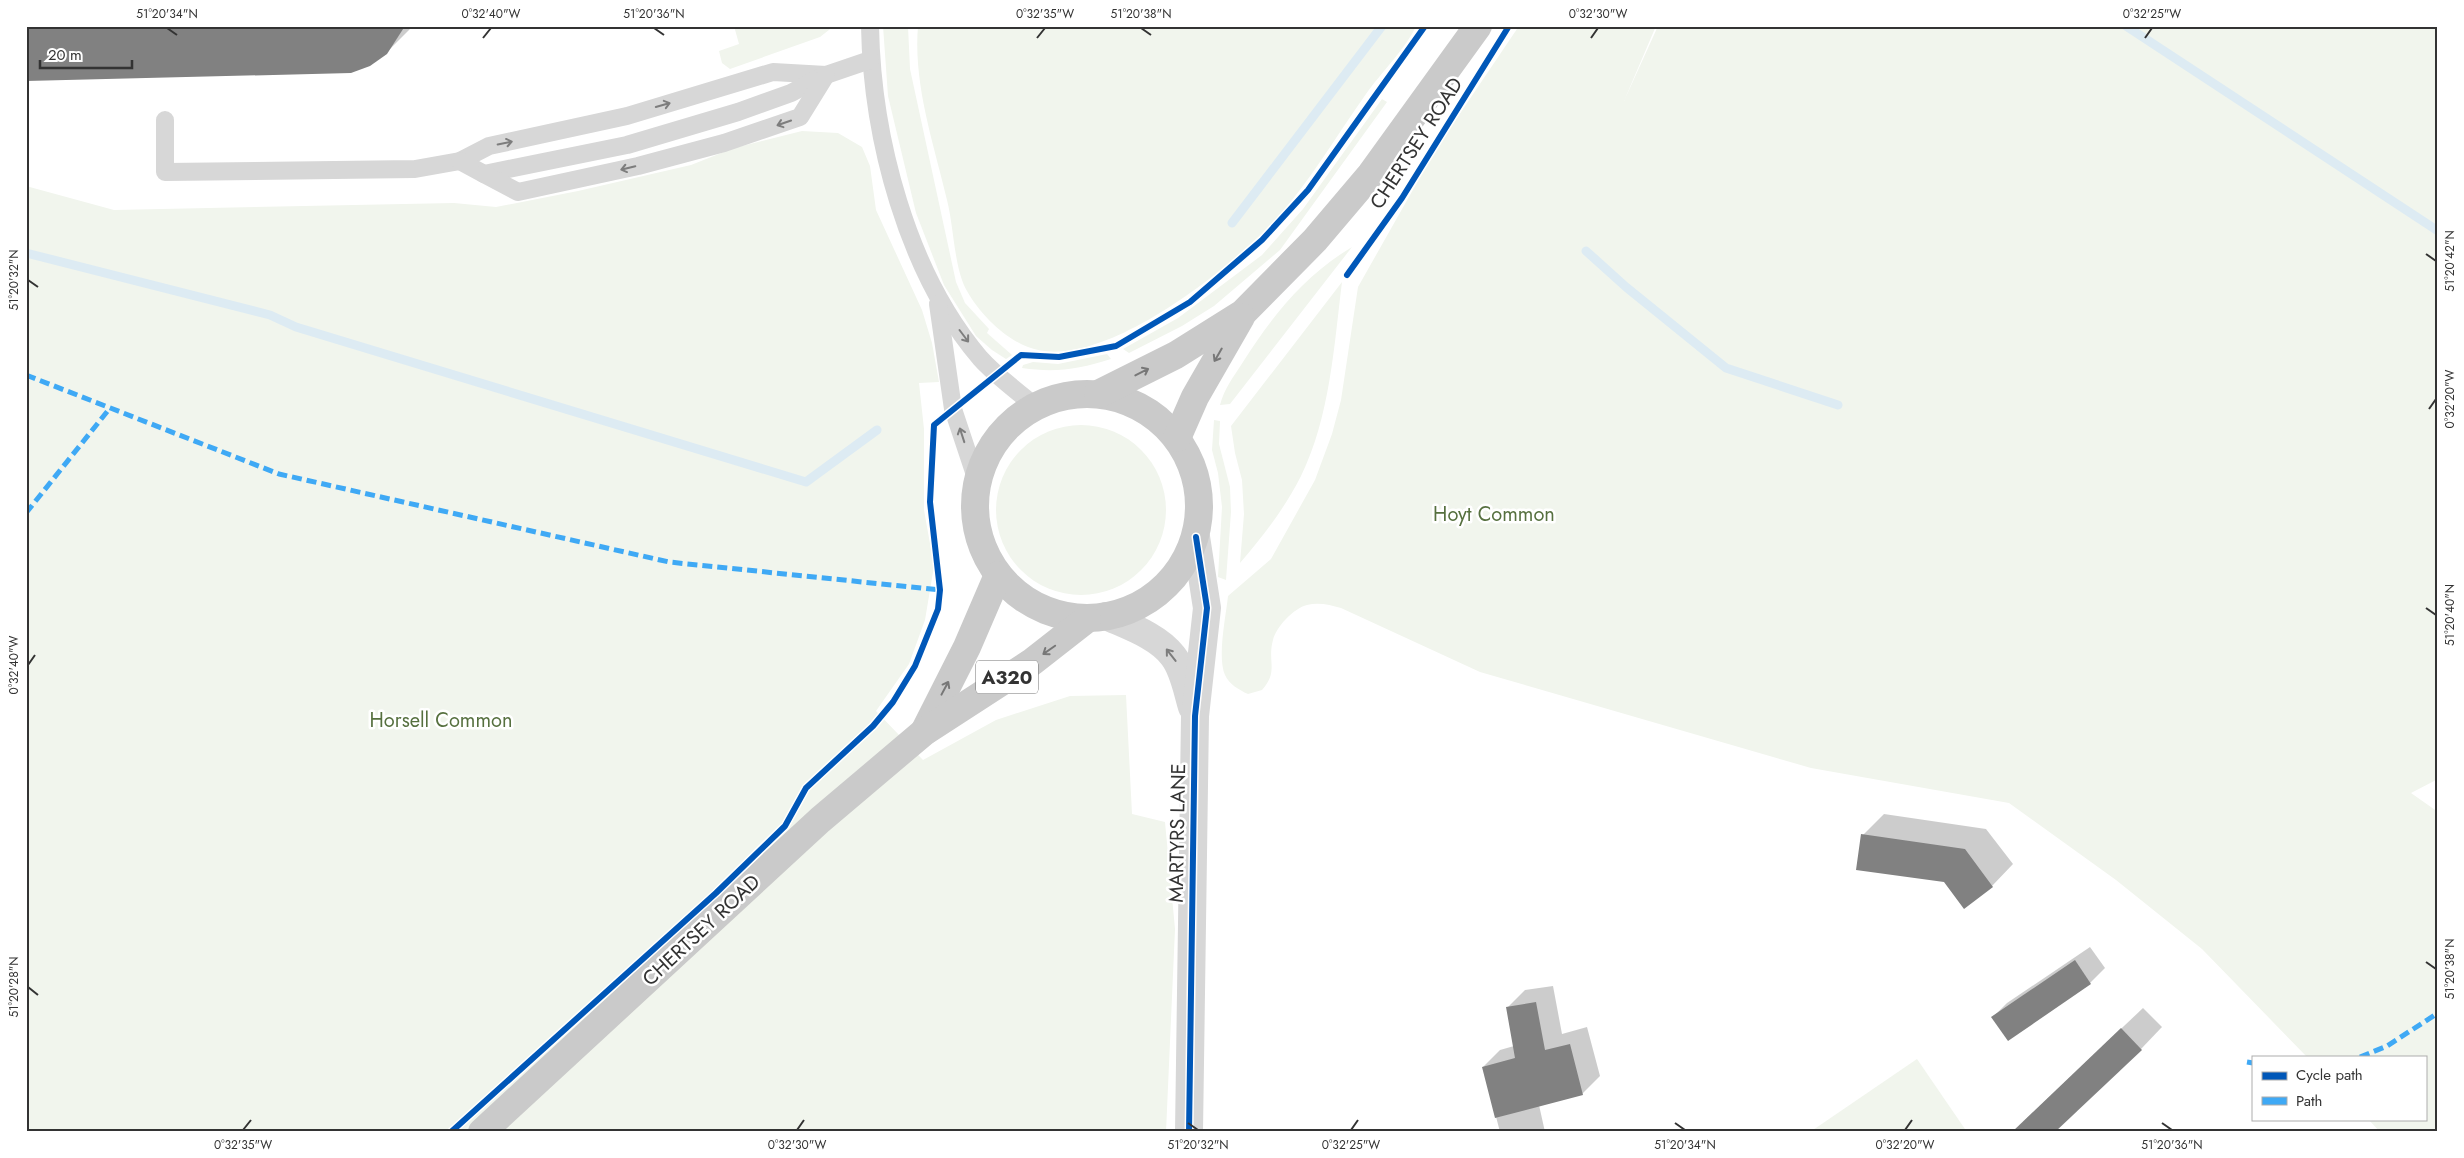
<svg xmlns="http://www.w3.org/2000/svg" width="2464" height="1158" font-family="Jost,sans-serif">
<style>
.green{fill:#f1f5ed}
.shadow{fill:#0003}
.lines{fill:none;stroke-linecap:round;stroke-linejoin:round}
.stream{stroke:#ddebf3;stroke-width:9}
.building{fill:#818181}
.service{stroke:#d7d7d7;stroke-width:18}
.minor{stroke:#d7d7d7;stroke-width:28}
.primary{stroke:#cacaca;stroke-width:28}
.quiet{stroke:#3fa9f5;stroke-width:5;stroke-dasharray:10 5;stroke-linecap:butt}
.cycleway-casing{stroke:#fff;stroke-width:9}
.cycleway{stroke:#0057b8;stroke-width:6}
.oneway{stroke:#7d7d7d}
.oneway2{stroke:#777}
.ticks{fill:none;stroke:#333;stroke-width:2}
.labels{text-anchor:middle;stroke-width:5;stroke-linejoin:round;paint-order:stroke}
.shield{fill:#fff;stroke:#707070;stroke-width:1}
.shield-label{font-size:19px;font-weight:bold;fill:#333}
.street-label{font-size:20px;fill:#333;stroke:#fff}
.park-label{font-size:20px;fill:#56703f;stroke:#fff}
.neatline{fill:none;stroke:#333;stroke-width:2}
.ticks-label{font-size:12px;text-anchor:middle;fill:#333}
</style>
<rect width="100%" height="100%" fill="#fff"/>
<!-- green -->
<g class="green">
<path d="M734,26H834L820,37L730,69L722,63L719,51L739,44Z"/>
<path d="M883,26H908L910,69L956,282L965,303L989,329L987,333L1012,355L1006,359L992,350L976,336L944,285L916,213L888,96Z"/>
<path d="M918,26H1416C1407,47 1380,74 1366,94C1336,136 1310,182 1275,220C1230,269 1098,375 1028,347C1004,338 980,314 967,291C954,269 954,227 947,200C934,144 913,85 918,26Z"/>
<path d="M1519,26H1656L1624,101L1658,26H2438V779L2411,793L2438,812V1132H2380L2368,1119H2425V1057H2307L2202,949L2116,880L2009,803L1811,768L1480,672L1341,608C1330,605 1319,602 1307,605C1294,608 1276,627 1273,640C1267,661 1279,671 1262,690L1248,694C1239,690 1229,684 1225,675C1217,657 1226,616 1228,596L1271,559L1315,480L1332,434L1341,400L1358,287L1436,149Z"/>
<path d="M1382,99L1387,102L1280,250L1214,306L1182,326L1129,353L1123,349L1178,318L1262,255L1303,209Z"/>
<path d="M802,131L838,133L862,147L870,166L876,210L922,310L932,343L939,382L919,383L924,429V510L934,566L925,620L909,664L876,711L923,760L996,720L1070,696L1126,695L1132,814L1165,822L1175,929L1166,1132H26V186L114,210L454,203L496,207L578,191L691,165L734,148Z"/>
<path d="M1352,247L1230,404L1220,405C1224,389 1234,376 1243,362C1272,316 1305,275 1352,247Z"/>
<path d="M1342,282C1334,346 1330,417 1301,476C1285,508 1263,536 1240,563L1244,514L1242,480L1235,453L1231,426Z"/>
<path d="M1107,354L1111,359C1079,369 1056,373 1022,368L1023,365L1033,362L1058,364Z"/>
<path d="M1214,420L1220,421L1219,444L1230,487L1231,512L1226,580L1218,577L1222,507L1218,473L1212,450Z"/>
<circle cx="1081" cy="510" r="85"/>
<path d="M1917,1059L1967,1132H1810Z"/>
</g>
<!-- shadow -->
<g class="shadow">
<path d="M26,26H413L386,53Z"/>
<path d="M1884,814L1986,829L2013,864L1992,886L1964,907L1944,881L1863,835Z"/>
<path d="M2090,947L2105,968L2090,983L2008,1039L1993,1017L2007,1003Z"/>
<path d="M1553,986L1562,1034L1587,1027L1600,1076L1582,1094L1539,1105L1545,1132H1500L1483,1067L1500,1050L1514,1046L1507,1008L1525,990Z"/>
<path d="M2143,1008L2162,1027L2141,1049L2054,1132L2025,1120Z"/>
</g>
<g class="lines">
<!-- stream -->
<g class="stream">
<path d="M2126,26L2438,231"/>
<path d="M1232,223L1382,26"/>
<path d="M1586,251L1626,287L1726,368L1838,405"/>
<path d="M26,253L270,315L296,327L806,482L877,430"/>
</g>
</g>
<!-- building -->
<g class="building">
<path d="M26,26H405L387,54L370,66L351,73L26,81Z"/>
<path d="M1861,834L1965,849L1993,887L1964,909L1944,882L1856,870Z"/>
<path d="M2075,960L2091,984L2008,1041L1991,1017Z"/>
<path d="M1536,1002L1545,1050L1570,1044L1583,1095L1495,1118L1482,1067L1515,1058L1506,1007Z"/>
<path d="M2121,1028L2142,1050L2055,1132H2012Z"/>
</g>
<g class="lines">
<!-- service -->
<g class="service">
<path d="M870,26C872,138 907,272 980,358C996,376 1016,390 1035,406"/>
<path d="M165,120V172L415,169L460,161L489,146L627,116L773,72L826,75L870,60"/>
<path d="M460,161L484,174L627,145L738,112L791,93L825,75"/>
<path d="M484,174L518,192L638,166L724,143L800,117L826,75"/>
<path d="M938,304L953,409L977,481"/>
</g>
<!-- minor -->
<g class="minor">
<path d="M1106,616C1128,626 1158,636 1173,656C1184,670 1187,691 1192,707"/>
<path d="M1189,1132L1195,716L1207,608L1196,537"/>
</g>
<!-- primary -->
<g class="primary">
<circle cx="1087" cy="506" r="112"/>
<path d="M1098,394L1176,355L1243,313L1315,240L1371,174L1478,26"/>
<path d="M1177,438L1195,397L1241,317"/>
<path d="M924,732L967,647L998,575"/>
<path d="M482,1132L820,820L924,732L1032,662L1087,619"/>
</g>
<!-- quiet -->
<g class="quiet">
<path d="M26,375L279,474L669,562L940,590"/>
<path d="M26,513L110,408"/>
<path d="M2360,1057L2387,1046L2438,1013"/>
<path d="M2247,1062L2253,1063"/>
</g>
<!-- cycleway casing -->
<g class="cycleway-casing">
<g id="cycleway">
<path d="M1347,275L1402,198L1509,26"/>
<path d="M451,1132L716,893L785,826L806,788L873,726L893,702L915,666L938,609L940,590L930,502L934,425L1021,355L1059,357L1116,346L1190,302L1262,240L1308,190L1425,26"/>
<path d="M1189,1132L1195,716L1207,608L1196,537"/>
</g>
</g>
<!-- cycleway -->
<use href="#cycleway" class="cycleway"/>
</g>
<!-- one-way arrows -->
<defs><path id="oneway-shaft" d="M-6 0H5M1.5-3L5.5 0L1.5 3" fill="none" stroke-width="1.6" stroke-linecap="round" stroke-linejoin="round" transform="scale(1.25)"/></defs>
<g class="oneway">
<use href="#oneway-shaft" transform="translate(663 105) rotate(-16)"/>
<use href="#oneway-shaft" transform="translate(784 123) rotate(161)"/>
<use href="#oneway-shaft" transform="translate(505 143) rotate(-12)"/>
<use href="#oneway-shaft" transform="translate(628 168) rotate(167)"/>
<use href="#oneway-shaft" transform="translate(964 336) rotate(53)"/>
<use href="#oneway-shaft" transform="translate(962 435) rotate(-108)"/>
<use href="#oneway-shaft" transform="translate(1171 655) rotate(-128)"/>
</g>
<g class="oneway2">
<use href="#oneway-shaft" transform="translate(1218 355) rotate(120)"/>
<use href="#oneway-shaft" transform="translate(1142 372) rotate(-27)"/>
<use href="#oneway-shaft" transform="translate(1049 650) rotate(145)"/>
<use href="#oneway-shaft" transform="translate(945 688) rotate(-62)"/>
</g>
<!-- ticks -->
<path class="ticks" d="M167,28L177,35M654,28L664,35M1141,28L1151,35M483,38L491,28M1037,38L1045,28M1591,38L1598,28M2145,38L2152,28M2426,254L2436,261M28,280L38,287M2429,409L2436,399M2426,608L2436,615M28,665L35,655M2426,962L2436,969M28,987L38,995M1188,1123L1198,1130M1675,1123L1685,1130M2162,1123L2172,1130M243,1130L251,1120M797,1130L804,1120M1351,1130L1358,1120M1905,1130L1912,1120"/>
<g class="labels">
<!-- shield labels -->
<rect class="shield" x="976" y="660.5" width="62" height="33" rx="4"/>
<g class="shield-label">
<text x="1007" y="684">A320</text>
</g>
<!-- street labels -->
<g class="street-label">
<text transform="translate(1416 143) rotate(-57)" y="7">CHERTSEY ROAD</text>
<text transform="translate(1177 833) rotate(-89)" y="7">MARTYRS LANE</text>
<text transform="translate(701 930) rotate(-43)" y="7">CHERTSEY ROAD</text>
</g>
<!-- park labels -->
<g class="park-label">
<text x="1494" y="521">Hoyt Common</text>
<text x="441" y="727">Horsell Common</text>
</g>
</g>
<!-- border -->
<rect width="2464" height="1158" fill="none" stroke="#ffffff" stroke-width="55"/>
<!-- legend -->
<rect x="2252" y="1056" width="175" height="65" fill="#ffffff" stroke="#adadad"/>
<rect x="2262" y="1072" width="25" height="8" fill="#0057b8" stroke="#adadad"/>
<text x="2296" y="1080" font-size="15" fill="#333333">Cycle path</text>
<rect x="2262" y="1097" width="25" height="8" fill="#3fa9f5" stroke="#adadad"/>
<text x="2296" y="1106" font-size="15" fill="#333333">Path</text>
<!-- scale -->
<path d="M40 60v8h92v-8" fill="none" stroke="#333333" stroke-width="2.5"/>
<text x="48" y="60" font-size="15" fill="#333333" stroke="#ffffff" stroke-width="4" paint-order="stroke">20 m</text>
<rect x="28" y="28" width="2408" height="1102" class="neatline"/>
<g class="ticks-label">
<text x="167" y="18">51°20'34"N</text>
<text x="491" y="18">0°32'40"W</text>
<text x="654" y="18">51°20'36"N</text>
<text x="1045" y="18">0°32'35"W</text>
<text x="1141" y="18">51°20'38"N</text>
<text x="1598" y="18">0°32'30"W</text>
<text x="2152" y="18">0°32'25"W</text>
<text transform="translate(2450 261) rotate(-90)" y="4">51°20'42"N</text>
<text transform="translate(14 280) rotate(-90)" y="4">51°20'32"N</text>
<text transform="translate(2450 399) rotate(-90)" y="4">0°32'20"W</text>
<text transform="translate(2450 615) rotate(-90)" y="4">51°20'40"N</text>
<text transform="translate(14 665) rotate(-90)" y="4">0°32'40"W</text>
<text transform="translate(2450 969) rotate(-90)" y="4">51°20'38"N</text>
<text transform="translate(14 987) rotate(-90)" y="4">51°20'28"N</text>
<text x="243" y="1149">0°32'35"W</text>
<text x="797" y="1149">0°32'30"W</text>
<text x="1198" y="1149">51°20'32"N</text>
<text x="1351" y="1149">0°32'25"W</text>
<text x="1685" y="1149">51°20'34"N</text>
<text x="1905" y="1149">0°32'20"W</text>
<text x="2172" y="1149">51°20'36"N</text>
</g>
</svg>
